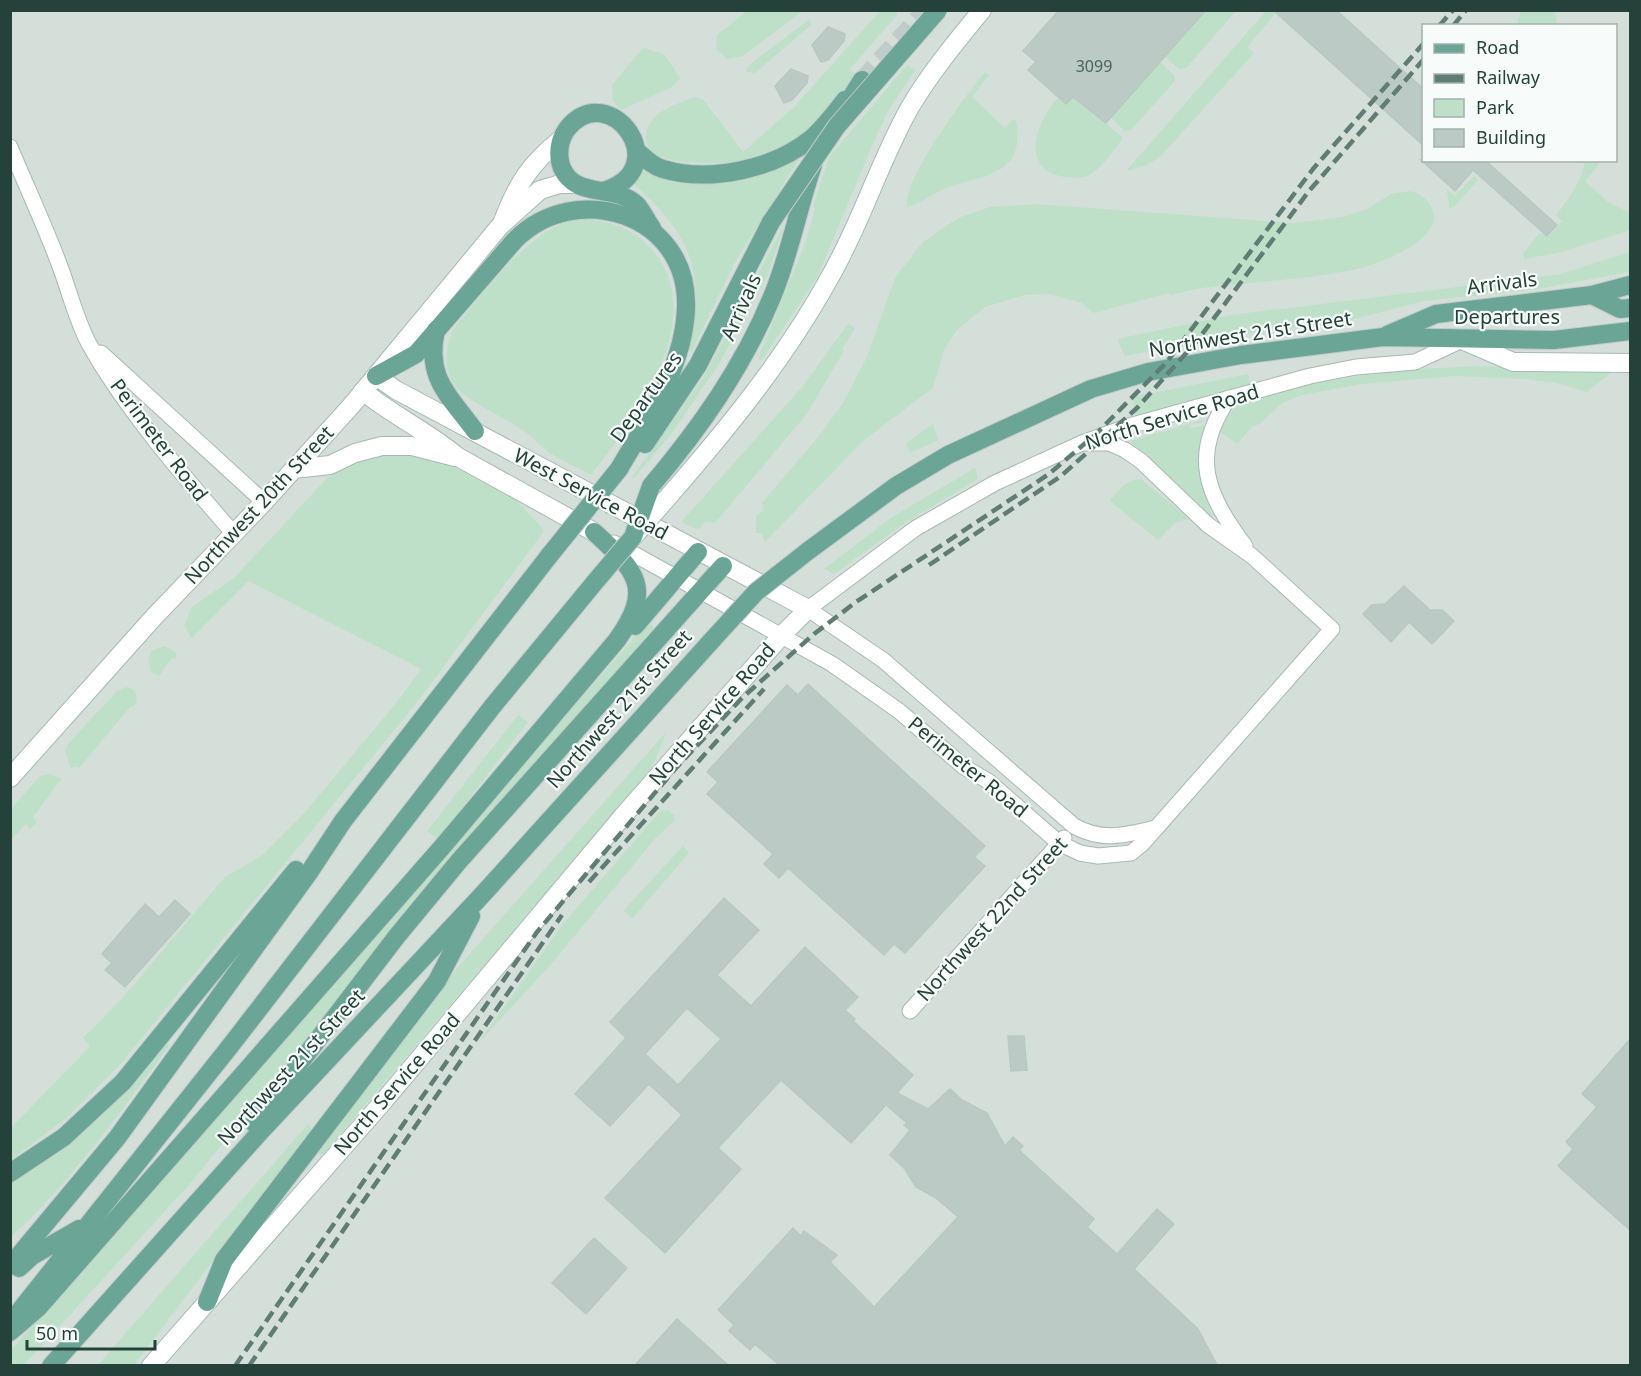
<svg xmlns="http://www.w3.org/2000/svg" width="1641" height="1376" viewBox="0 0 1641 1376" font-family="'Noto Sans',sans-serif">
<style>
.built{fill:#d4dfda;fill-rule:evenodd}
.green{fill:#bfe0c8}
.building{fill:#bbcac4;stroke:#b8c9c2;stroke-width:1.5;fill-rule:evenodd}
.lines{fill:none;stroke-linecap:round;stroke-linejoin:round}
.primary-tunnel{stroke:#bfccc8;stroke-width:18;stroke-dasharray:18 9;stroke-linecap:butt}
.minor-casing{stroke:#a8b8b2;stroke-width:17}
.tertiary-casing{stroke:#a8b8b2;stroke-width:20}
.secondary-casing{stroke:#a4bbb3;stroke-width:20}
.primary-casing{stroke:#c2cac8;stroke-width:20}
.minor{stroke:#fff;stroke-width:15}
.tertiary{stroke:#fff;stroke-width:18}
.secondary{stroke:#fff;stroke-width:18}
.primary{stroke:#6aa596;stroke-width:18}
.rail{stroke:#5f7d75;stroke-width:4.5;stroke-dasharray:12 6;stroke-linecap:butt}
.secondary-bridge-casing{stroke:#a4bbb3;stroke-width:20;stroke-linecap:butt}
.primary-bridge-casing{stroke:#c2cac8;stroke-width:20;stroke-linecap:butt}
.secondary-bridge{stroke:#fff;stroke-width:18}
.primary-bridge{stroke:#6aa596;stroke-width:18}
.labels{text-anchor:middle;stroke-width:4.5;stroke-linejoin:round;paint-order:stroke}
.number-label{font-size:16px;fill:#4a645c}
.street-label{font-size:20px;fill:#24423a;stroke:#f7fbf9}
</style>
<rect width="100%" height="100%" fill="#e6efeb"/>
<path class="built" d="M10 11H1630V1365H11ZM1424 26H1616V160H1424Z"/>
<g class="green">
<path d="M747 11V10L803 11 743 56 727 59 716 49 717 35Z"/>
<path d="M880 11H897V15L850 69 857 76C839 96 812 131 788 143 767 153 741 163 718 163 699 164 647 164 646 139 645 131 650 121 657 115 667 107 682 102 694 97L703 99 743 152 795 106Z"/>
<path d="M1206 11H1236L1186 68 1179 69 1165 57Z"/>
<path d="M1266 11 1276 13 1247 47 1254 53 1161 156 1147 165 1126 171Z"/>
<path d="M1521 11H1555L1557 25H1517Z"/>
<path d="M810 19 811 25 755 73 747 72V68L755 60Z"/>
<path d="M643 48 664 54 680 78 672 87 621 110 613 101 612 85Z"/>
<path d="M1160 62 1175 76V81L1131 130 1125 131 1110 117Z"/>
<path d="M907 65 915 70 888 111 875 139 817 278 762 360 758 358 805 244 815 208 813 206 829 157Z"/>
<path d="M985 72 989 75 972 97 1005 128 1013 119 1016 120C1026 177 984 174 944 189 932 194 918 205 907 207 903 179 966 95 985 72Z"/>
<path d="M1059 97H1072L1079 100 1123 138C1114 150 1104 165 1092 173 1084 179 1074 178 1065 177 1018 171 1036 119 1059 97Z"/>
<path d="M804 151 734 264 692 351 687 350C708 274 691 235 634 184L643 171 679 181Z"/>
<path d="M1585 161H1598V166L1585 181 1608 202 1630 213V230L1562 252 1524 259 1523 253 1540 233 1549 236 1562 221 1556 215C1568 200 1582 181 1585 161Z"/>
<path d="M1474 176 1478 180 1454 207 1449 208 1447 190 1455 196Z"/>
<path d="M1411 191C1421 194 1430 201 1433 212 1442 241 1375 266 1352 270 1306 280 1257 281 1211 287 1197 288 1184 292 1171 295L1170 293 1093 313 1082 303 1049 294 1025 295 985 307 956 331 944 350 933 388 864 440 765 542 761 533H756V516L763 511 762 503 819 436 843 403 867 357 895 278 922 243 958 218 990 207 1036 204 1294 223 1343 217 1367 209 1391 194Z"/>
<path d="M578 219C609 220 635 228 655 253 708 322 634 420 591 475 577 467 562 461 550 453 540 446 532 435 521 429 480 402 428 393 453 330 477 299 524 238 560 225L559 220Z"/>
<path d="M785 223 768 275 719 364 672 433 634 478 632 477 703 378Z"/>
<path d="M1630 252V272L1538 289 1424 301 1347 321 1236 335 1125 356 1117 339 1231 315 1560 274Z"/>
<path d="M848 324 855 328 842 350 844 351 806 415 715 523 706 521 701 526 702 528 696 529 681 522 802 387Z"/>
<path d="M1480 366 1612 372 1587 392 1557 383 1525 379 1456 376 1362 384 1302 395 1282 403 1260 424 1253 426 1237 444 1218 430 1237 404 1309 384 1396 370Z"/>
<path d="M1248 374 1250 384 1136 416 1132 397Z"/>
<path d="M1202 420 1203 423 1191 424 1190 427 1193 428 1206 425 1201 442V477L1213 519 1130 441Z"/>
<path d="M933 424 938 440 910 453 906 443Z"/>
<path d="M411 454C448 463 488 477 518 503 528 511 536 521 544 531L419 700 118 1067 65 1119 11 1160 10 1129 90 1046 83 1038 125 995 225 877 261 856 306 811 400 698 421 669 248 581 192 638 184 626 192 607 234 578 327 478 358 461 377 455Z"/>
<path d="M975 468 978 479 908 521 834 574 824 569 892 517Z"/>
<path d="M1141 479 1190 519 1175 523 1158 540 1110 501C1119 489 1125 480 1141 479Z"/>
<path d="M649 621 655 628 494 811 188 1186 24 1365 11 1366V1350Z"/>
<path d="M164 646 176 652V658L171 659 159 676 151 672 148 659 152 651Z"/>
<path d="M126 687 135 690 137 700 134 706 130 707 79 768 74 766 71 769 65 751 68 744 117 691Z"/>
<path d="M518 715 528 722 438 839 427 831Z"/>
<path d="M667 731 652 768 322 1156 317 1151 458 967Z"/>
<path d="M48 774 62 778 33 817 37 822 30 829 26 824 11 840V809L40 776Z"/>
<path d="M661 810 669 811 674 815V821L655 839 553 962 477 1045 562 925Z"/>
<path d="M683 846 689 853 632 919 623 911Z"/>
<path d="M166 1043 170 1045C120 1112 72 1181 11 1237V1183C71 1144 121 1099 166 1043Z"/>
<path d="M308 1124 312 1130 300 1146 134 1365 97 1366Z"/>
</g>
<g class="building">
<path d="M1059 10H1206L1106 123 1073 97 1066 104 1028 70 1036 62 1023 51Z"/>
<path d="M1273 10H1336L1400 68 1424 89V146Z"/>
<path d="M828 27 845 34 844 41 828 60 821 62 812 45Z"/>
<path d="M791 69 808 76 807 83 792 100 784 103 775 86Z"/>
<path d="M1421 160H1485L1557 225 1547 236 1473 170 1455 191Z"/>
<path d="M1404 586 1430 610H1442L1454 621 1432 644 1409 622 1391 642 1363 614 1372 605 1385 604Z"/>
<path d="M808 684 985 846 974 857 985 866 905 953 894 944 884 955 788 868 779 878 764 864 773 854 707 794 718 782 707 772 787 685 798 695Z"/>
<path d="M724 898 759 930 717 975 751 1006 805 947 858 997 845 1010 855 1019 853 1021 913 1075 897 1093 928 1109 950 1089 962 1100 987 1113 1005 1146 1013 1137 1023 1146 1019 1150 1094 1219 1087 1227 1117 1254 1157 1209 1174 1224 1134 1269 1198 1329 1217 1365H779L755 1344 750 1350 729 1331 734 1325 718 1310 793 1228 801 1236 804 1231 837 1255 830 1262 874 1307 958 1217 936 1198 916 1187 904 1168 890 1155 910 1130 904 1125 907 1123 886 1105 851 1143 781 1080 718 1148 741 1169 665 1253 605 1198 682 1115 649 1084 610 1126 575 1094 626 1038 610 1022ZM687 1008 721 1039 678 1085 645 1054Z"/>
<path d="M175 900 190 914 125 987 105 970 112 963 102 954 145 904 159 917Z"/>
<path d="M1008 1036H1024L1027 1070 1011 1071Z"/>
<path d="M1630 1039V1230L1558 1166 1573 1149 1566 1142 1597 1107 1582 1094Z"/>
<path d="M594 1238 627 1268 586 1314 552 1283Z"/>
<path d="M677 1319 728 1365H635Z"/>
</g>
<g class="lines">
<path class="primary-tunnel" d="M862 80 926 10"/>
<g class="minor-casing">
<g id="minor">
<path d="M10 147C27 188 46 228 61 269 70 294 76 318 88 342 123 406 185 478 234 534"/>
<path d="M101 353 264 502"/>
<path d="M1229 398C1189 456 1207 495 1245 546"/>
<path d="M614 543 832 664 899 711 964 767 988 781 1059 843 1080 853 1098 856 1131 853 1142 844 1332 629 1252 556 1208 525 1141 461 1125 450 1109 443H1082"/>
<path d="M1156 828C1127 835 1102 842 1074 826L883 660 808 609 916 528 995 483 1082 443 1129 426 1310 376 1356 367 1415 362 1462 340"/>
<path d="M910 1011 1064 838"/>
</g>
</g>
<g class="tertiary-casing">
<g id="tertiary">
<path d="M503 221C517 184 530 164 561 139"/>
<path d="M363 391C393 416 429 432 458 457L594 532"/>
<path d="M294 469 330 465 355 453 382 446H412L455 457"/>
<path d="M10 778 154 617 264 502 351 406 500 226 540 190 560 184H575"/>
<path d="M151 1366 382 1103 623 816 782 635 808 609 396 390 376 376"/>
</g>
</g>
<g class="secondary-casing">
<g id="secondary">
<path d="M1462 340 1513 362 1630 363"/>
<path d="M669 496C729 427 786 357 830 277 861 223 879 163 909 109 930 73 956 42 982 10"/>
</g>
</g>
<g class="primary-casing">
<g id="primary">
<path d="M842 112 862 80"/>
<path d="M637 151C645 158 652 166 663 169 710 183 774 169 812 138 824 127 835 113 845 100"/>
<path d="M603 191C678 169 609 76 567 129 559 140 557 155 562 168 576 200 615 183 637 205 643 212 647 221 652 228"/>
<path d="M1592 295 1620 309 1630 308"/>
<path d="M436 330C425 378 449 395 475 431"/>
<path d="M1387 335 1436 314 1592 295 1630 285"/>
<path d="M376 376 416 354 515 240C576 179 688 214 686 306 685 365 648 420 619 469"/>
<path d="M645 444 698 365 771 222"/>
<path d="M651 486C700 428 743 367 772 297 790 254 798 208 813 165"/>
<path d="M808 551 896 486 948 455 1091 389 1148 372 1241 355 1383 337 1554 340 1630 331"/>
<path d="M635 626 698 552"/>
<path d="M254 1123 397 936 459 861 723 566"/>
<path d="M10 1173 64 1137 123 1082 296 870"/>
<path d="M10 1266 117 1138 308 874 343 821 549 556"/>
<path d="M19 1268 32 1256 79 1229"/>
<path d="M207 1302 224 1260 437 981 471 916"/>
<path d="M14 1318 231 1045 492 707 595 582"/>
<path d="M10 1332 38 1308 443 846 617 640C653 589 638 572 594 532"/>
<path d="M51 1366 261 1131 483 894 714 638"/>
</g>
</g>
<use href="#minor" class="minor"/>
<use href="#tertiary" class="tertiary"/>
<use href="#secondary" class="secondary"/>
<use href="#primary" class="primary"/>
<g class="rail">
<path d="M1439 26 1453 10"/>
<path d="M1453 26 1466 10"/>
<path d="M929 565 1061 476 1137 408 1197 341 1309 191 1424 59"/>
<path d="M589 882 764 689"/>
<path d="M235 1366 537 932 676 768 742 698 814 634 856 602 1049 474 1096 434 1166 363 1313 169 1424 43"/>
<path d="M249 1366 562 915"/>
</g>
<g class="secondary-bridge-casing">
<path id="secondary-bridge" d="M633 537 669 496"/>
</g>
<g class="primary-bridge-casing">
<g id="primary-bridge">
<path d="M771 222 837 126 938 10"/>
<path d="M549 556 619 469"/>
<path d="M595 582 633 537 651 486"/>
<path d="M714 638 756 592 808 551"/>
</g>
</g>
<use href="#secondary-bridge" class="secondary-bridge"/>
<use href="#primary-bridge" class="primary-bridge"/>
</g>
<g class="labels">
<g class="number-label">
<text x="1094" y="72">3099</text>
</g>
<g class="street-label">
<text transform="translate(1502 283) rotate(-7)" y="7">Arrivals</text>
<text transform="translate(741 307) rotate(-66)" y="7">Arrivals</text>
<text x="1507" y="324">Departures</text>
<text transform="translate(1250 334) rotate(-9)" y="7">Northwest 21st Street</text>
<text transform="translate(646 397) rotate(-54)" y="7">Departures</text>
<text transform="translate(1172 417) rotate(-17)" y="7">North Service Road</text>
<text transform="translate(159 440) rotate(53)" y="7">Perimeter Road</text>
<text transform="translate(591 494) rotate(28)" y="7">West Service Road</text>
<text transform="translate(259 505) rotate(-47)" y="7">Northwest 20th Street</text>
<text transform="translate(619 709) rotate(-48)" y="7">Northwest 21st Street</text>
<text transform="translate(712 714) rotate(-49)" y="7">North Service Road</text>
<text transform="translate(968 767) rotate(39)" y="7">Perimeter Road</text>
<text transform="translate(992 919) rotate(-48)" y="7">Northwest 22nd Street</text>
<text transform="translate(291 1067) rotate(-47)" y="7">Northwest 21st Street</text>
<text transform="translate(397 1084) rotate(-49)" y="7">North Service Road</text>
</g>
</g>
<rect width="1641" height="1376" fill="none" stroke="#24423a" stroke-width="24"/>
<rect x="1422" y="24" width="195" height="138" fill="#f7fbf9" stroke="#a3b1ad" stroke-width="1.5"/>
<rect x="1434" y="44" width="30" height="9" fill="#6aa596" stroke="#a3b1ad" stroke-width="1.5"/>
<text x="1476" y="54" font-size="18" fill="#24423a">Road</text>
<rect x="1434" y="74" width="30" height="9" fill="#5f7d75" stroke="#a3b1ad" stroke-width="1.5"/>
<text x="1476" y="84" font-size="18" fill="#24423a">Railway</text>
<rect x="1434" y="99" width="30" height="18" fill="#bfe0c8" stroke="#a3b1ad" stroke-width="1.5"/>
<text x="1476" y="114" font-size="18" fill="#24423a">Park</text>
<rect x="1434" y="129" width="30" height="18" fill="#bbcac4" stroke="#a3b1ad" stroke-width="1.5"/>
<text x="1476" y="144" font-size="18" fill="#24423a">Building</text>
<path d="M27 1340v9h128v-9" fill="none" stroke="#24423a" stroke-width="3"/>
<text x="36" y="1340" font-size="18" fill="#24423a" stroke="#f7fbf9" stroke-width="4.5" paint-order="stroke">50 m</text>
</svg>
